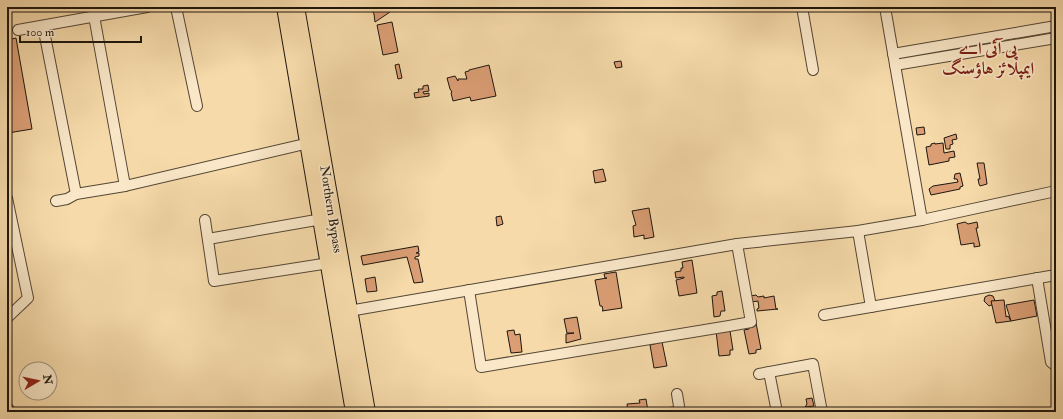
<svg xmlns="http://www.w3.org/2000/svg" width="1063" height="419" viewBox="0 0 1063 419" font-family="'IM FELL Double Pica',Amiri,serif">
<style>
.building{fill:#da9d74;stroke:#1e160e}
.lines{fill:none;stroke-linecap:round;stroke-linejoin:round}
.minor-casing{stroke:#544735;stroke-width:12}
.primary-casing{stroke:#1e160e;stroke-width:18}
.minor{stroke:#f9e7c8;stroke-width:10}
.primary{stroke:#f6daaa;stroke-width:16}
.labels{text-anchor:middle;stroke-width:3.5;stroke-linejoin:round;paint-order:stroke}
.street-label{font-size:13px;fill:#1e160e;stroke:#f9e7c8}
.district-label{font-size:17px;font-weight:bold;fill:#7a1f14;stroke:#f9e7c8}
</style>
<rect width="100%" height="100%" fill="#f6daaa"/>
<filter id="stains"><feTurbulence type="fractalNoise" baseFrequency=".005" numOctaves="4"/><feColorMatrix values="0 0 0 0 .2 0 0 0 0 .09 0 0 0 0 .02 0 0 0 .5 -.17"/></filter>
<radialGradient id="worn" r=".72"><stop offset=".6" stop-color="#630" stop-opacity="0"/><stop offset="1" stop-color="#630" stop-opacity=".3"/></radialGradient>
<g class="building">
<path d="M370 7H389L390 12 375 22 374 14Z"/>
<path d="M392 22 398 52 383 55 377 25Z"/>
<path d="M16 38 32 129 8 133 7 40Z"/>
<path d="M621 61 622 67 616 68 614 62Z"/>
<path d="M399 64 402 78 398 79 395 65Z"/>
<path d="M489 65 496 96 471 101 470 97 453 101 451 93 452 92 450 89 447 78 455 76 458 81V79H467L465 72 469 71V70Z"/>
<path d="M428 85 429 91 423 92 424 94 429 93V96L415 98 414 93 419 92 418 89H423V86Z"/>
<path d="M924 127 925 134 917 135 916 128Z"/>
<path d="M956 134 957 139 952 140 953 144 950 145V149H946L944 138Z"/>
<path d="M935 143V144L943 143 944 153 954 151 955 157 949 158V161L929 165 926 147 931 146V144Z"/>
<path d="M977 163H984L987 184 980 186 979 184 978 179H980Z"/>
<path d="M603 169 606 181 595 183 593 171Z"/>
<path d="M960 173 963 186 960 187V189L931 195 929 189 933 186 958 182 957 179H954L955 174Z"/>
<path d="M649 208 654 237 644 239V235L634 237 633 226 636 225 632 211Z"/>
<path d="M501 216 503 224 497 226 496 217Z"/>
<path d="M965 222 968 224 977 222 978 228H976L980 246 974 247V243L961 245 957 224Z"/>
<path d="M418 246 419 252 416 253H419V256L415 257V259H418L423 282 414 283 407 257 363 265 361 256Z"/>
<path d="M692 260 697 293 679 296 676 280 684 278V277L676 278 675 272 681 271V268H683L682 262Z"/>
<path d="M616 272 622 308 602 311 603 310 602 306H600L595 280 607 278H605L604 274Z"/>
<path d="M375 277 377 291 367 292 365 279Z"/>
<path d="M722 291 725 311H721L720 316 714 317 712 296 717 295V292Z"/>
<path d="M756 295 758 297 764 296V298L774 296 776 309H778L757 311V309L759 308 758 301 751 302 750 296Z"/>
<path d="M989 295 993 296 996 303 989 306 984 301 985 297Z"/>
<path d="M1004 300 1006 317 1008 316 1011 321 996 323 991 301Z"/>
<path d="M1034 300 1037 316 1011 321 1006 305Z"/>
<path d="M577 317 581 339 566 343V334L574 333H567L564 319Z"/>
<path d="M756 323 761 349 756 350V353L749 354 744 330 749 329V325Z"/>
<path d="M514 330 515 335 520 334 522 352 511 353 507 331Z"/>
<path d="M716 331H730L733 350H730V355L719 356Z"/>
<path d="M662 342 667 366 654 368 650 345Z"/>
<path d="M812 398 814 406 805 407 807 404 806 399Z"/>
<path d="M646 399 648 411 628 412 627 404 640 403 639 400Z"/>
<path d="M673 407 674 412H658L657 409Z"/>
</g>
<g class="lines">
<g class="minor-casing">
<g id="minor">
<path d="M176 7 197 106"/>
<path d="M802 7 813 70"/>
<path d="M885 7 922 220"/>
<path d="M94 16 125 186"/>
<path d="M43 26 76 194"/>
<path d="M18 30 147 7"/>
<path d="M893 54 1056 26"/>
<path d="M895 65 1056 38"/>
<path d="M7 198 28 298 7 318"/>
<path d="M56 201 67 199 76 194 125 186 309 143"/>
<path d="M205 220 214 281 329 263"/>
<path d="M858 231 871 307"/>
<path d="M208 239 322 219"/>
<path d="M1037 278 1051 362 1056 366"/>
<path d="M469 290 481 367 729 326 751 322 737 244"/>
<path d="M349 311 737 244 858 231 922 220 1056 191"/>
<path d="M824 315 1056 275"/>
<path d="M769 372 777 412"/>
<path d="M759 374 813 364 822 412"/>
<path d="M677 394 680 412"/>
<path d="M7 407 11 412"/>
</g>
</g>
<g class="primary-casing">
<g id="primary">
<path d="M285 7 354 412"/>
<path d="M296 7 367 412"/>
</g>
</g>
<use href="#minor" class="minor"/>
<use href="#primary" class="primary"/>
</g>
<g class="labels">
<g class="street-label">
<text transform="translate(332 209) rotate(81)" y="5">Northern Bypass</text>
</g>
<g class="district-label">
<text x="988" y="54">پی آئی اے<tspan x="988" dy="20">ایمپلائز ہاؤسنگ</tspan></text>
</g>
</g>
<rect width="1063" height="419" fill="none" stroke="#f6daaa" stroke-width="24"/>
<rect x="8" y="8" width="1047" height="403" fill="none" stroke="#1e160e" stroke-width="2"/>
<rect x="12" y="12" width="1039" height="395" fill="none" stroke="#1e160e"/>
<g transform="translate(38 381) rotate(81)"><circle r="19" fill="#f9e7c8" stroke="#a1937e"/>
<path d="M0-3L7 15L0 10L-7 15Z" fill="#8f2418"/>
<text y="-6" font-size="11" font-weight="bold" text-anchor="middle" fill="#1e160e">N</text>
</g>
<path d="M20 36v6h121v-6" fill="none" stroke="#1e160e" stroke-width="2"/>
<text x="26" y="36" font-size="12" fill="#1e160e" stroke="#f9e7c8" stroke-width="3" paint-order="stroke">100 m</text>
<rect width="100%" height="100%" filter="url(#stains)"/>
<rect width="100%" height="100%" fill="url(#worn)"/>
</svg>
